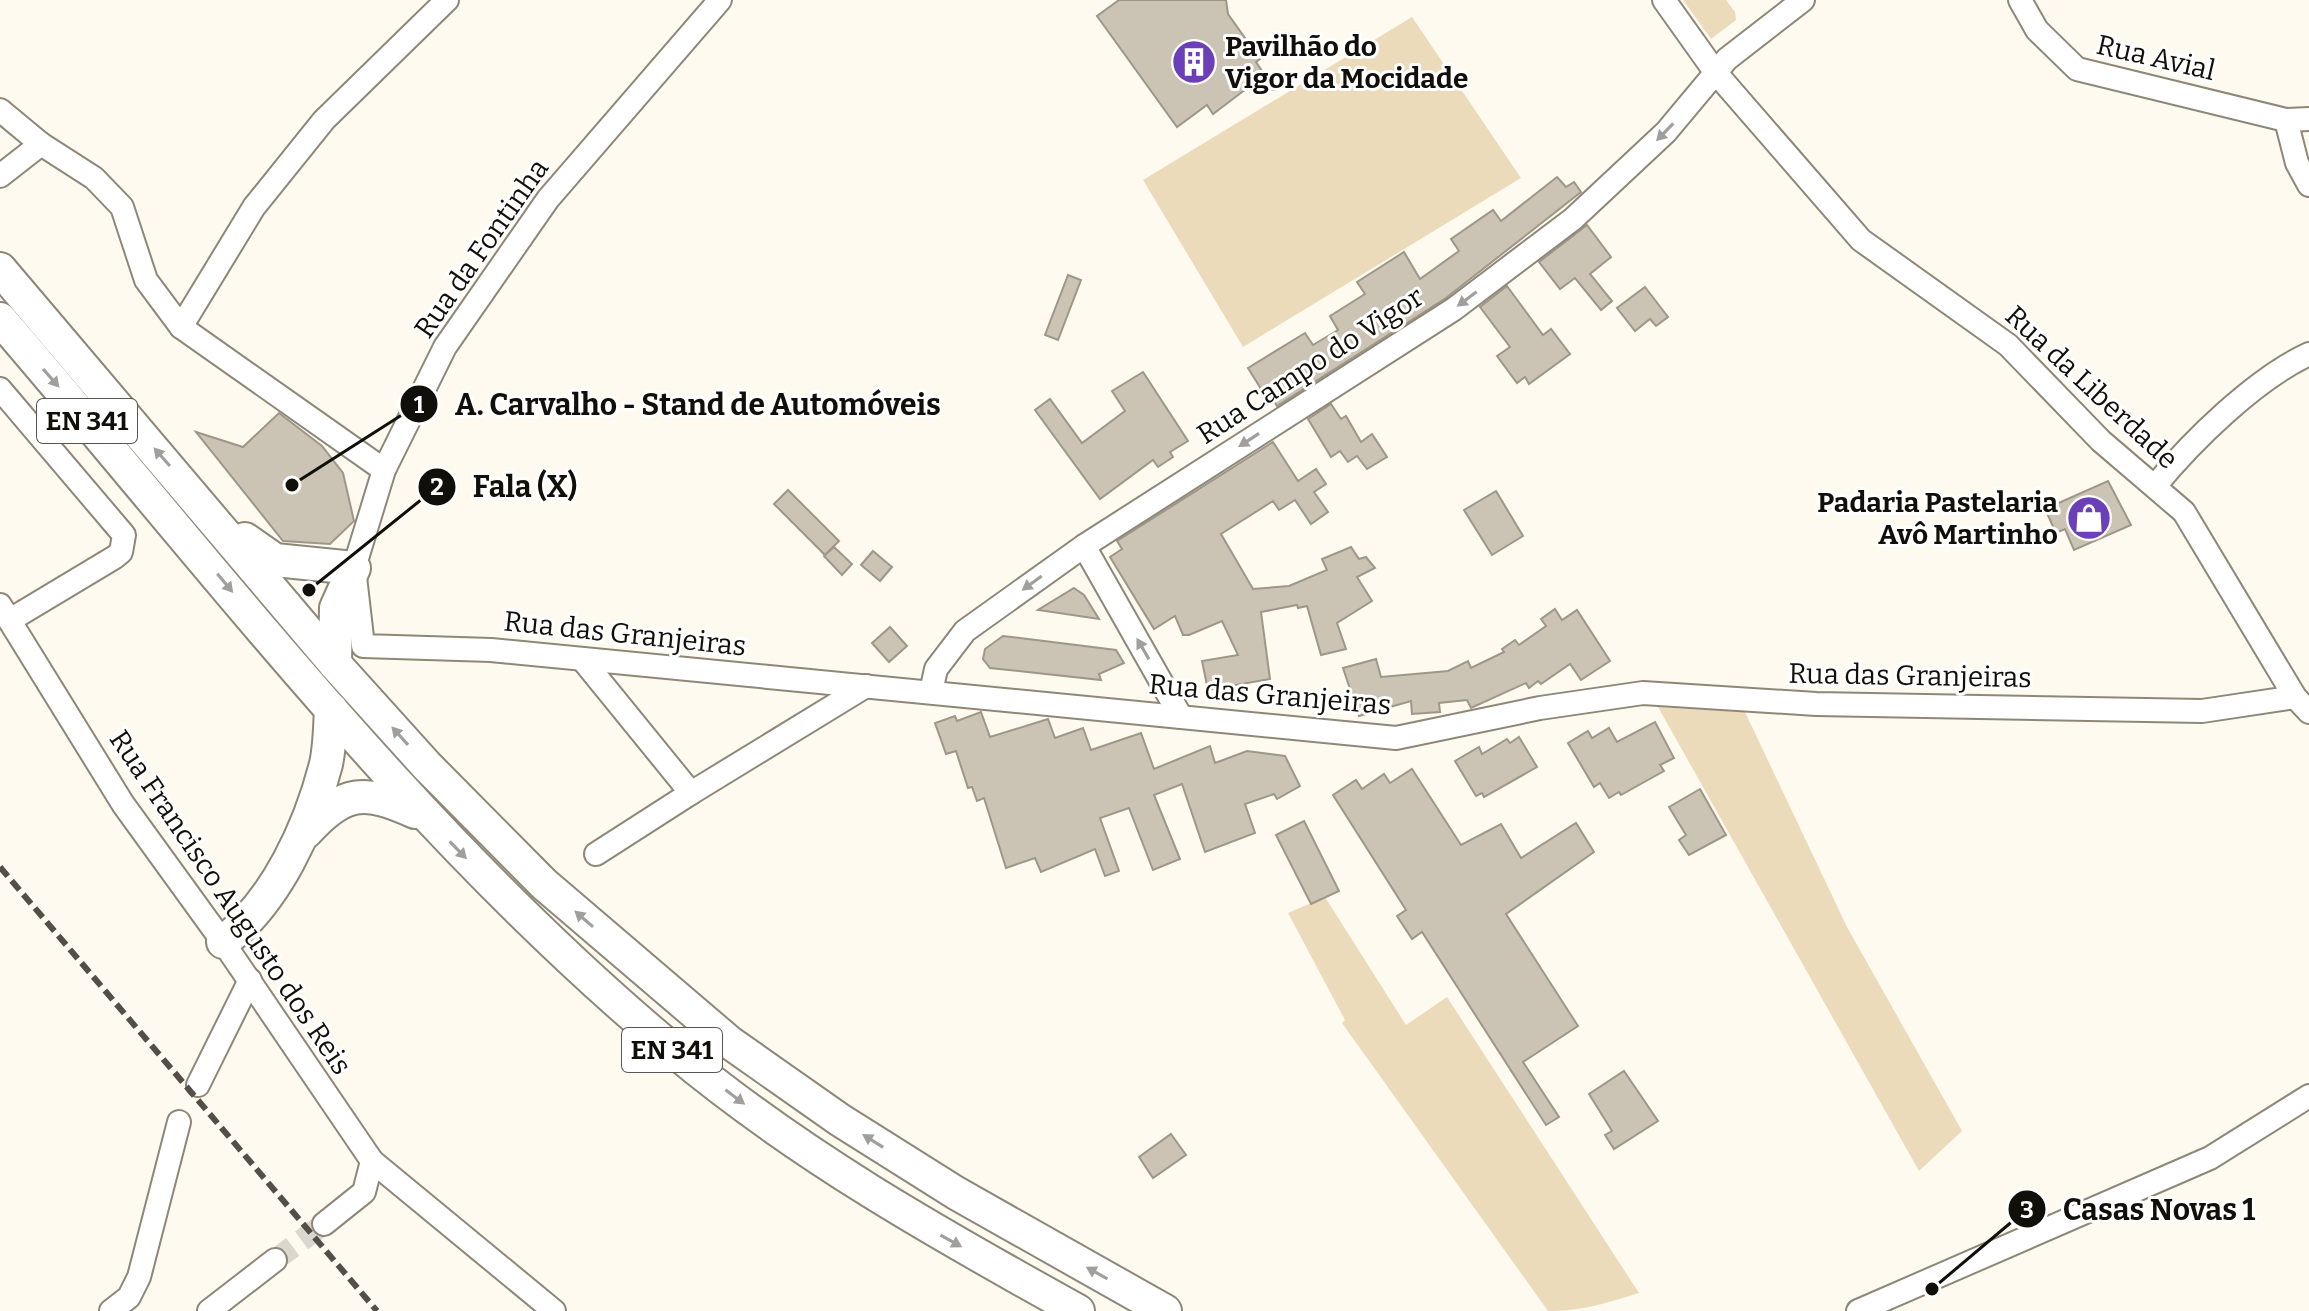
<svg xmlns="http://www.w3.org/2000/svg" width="2309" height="1311" viewBox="0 0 2309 1311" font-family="Bitter,serif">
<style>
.green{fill:#ebdbba}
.building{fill:#cbc3b3;stroke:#9e9788;stroke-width:2}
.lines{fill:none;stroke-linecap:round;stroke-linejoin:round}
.minor-tunnel{stroke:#dad7cd;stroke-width:22;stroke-dasharray:22 11;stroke-linecap:butt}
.minor-casing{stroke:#8e8778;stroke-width:26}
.highway-casing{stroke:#8e8778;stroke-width:36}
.minor{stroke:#fff;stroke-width:22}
.highway{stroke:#fff;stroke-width:32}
.rail{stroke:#514f48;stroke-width:6;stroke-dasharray:12 6;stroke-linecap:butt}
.oneway{fill:#a09f9d}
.labels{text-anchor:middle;stroke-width:6;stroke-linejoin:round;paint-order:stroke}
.shield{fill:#fff;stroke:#585753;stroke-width:2}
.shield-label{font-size:26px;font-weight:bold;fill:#110f09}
.poi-label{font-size:28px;font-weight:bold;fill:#110f09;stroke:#fff;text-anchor:start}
.street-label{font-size:28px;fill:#110f09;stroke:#fff}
.leader{fill:none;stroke:#110f09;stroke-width:3}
.callout-dot{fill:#110f09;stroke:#fff;stroke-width:3}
.mark-label{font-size:24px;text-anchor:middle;font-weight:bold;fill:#fff}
.callout-label{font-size:30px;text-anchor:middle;font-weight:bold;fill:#110f09;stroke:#fff;stroke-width:6;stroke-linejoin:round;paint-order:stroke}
</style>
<rect width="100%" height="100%" fill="#fefaf0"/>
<g class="green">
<path d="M1683 0H1726L1735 12 1736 20 1711 39Z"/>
<path d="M1412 17 1521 178 1243 347 1143 180Z"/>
<path d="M1658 707 1745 712 1847 927 1962 1131 1919 1171Z"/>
<path d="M1325 897 1406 1025 1447 997 1639 1293C1607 1303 1583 1311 1548 1311L1342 1023 1345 1020 1288 913Z"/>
</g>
<g class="building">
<path d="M1119 0H1226L1228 14 1260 59 1256 62 1275 90 1250 86 1213 114 1207 105 1177 127 1097 16Z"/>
<path d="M1557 177 1566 187 1574 182 1581 192 1446 298 1277 406 1270 395 1266 397 1248 368 1305 333 1313 345 1338 330 1330 316 1365 294 1357 282 1404 252 1420 279 1459 251 1451 239 1493 210 1501 221Z"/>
<path d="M1587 225 1611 257 1590 274 1612 301 1601 310 1575 278 1560 289 1539 262Z"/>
<path d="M1068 275 1081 280 1058 340 1045 335Z"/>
<path d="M1507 286 1543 335 1551 329 1570 354 1529 384 1525 377 1517 383 1497 356 1510 347 1480 307Z"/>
<path d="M1645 287 1668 317 1656 326 1650 319 1635 331 1617 308Z"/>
<path d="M1143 372 1188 441 1170 452 1173 457 1158 467 1153 460 1100 499 1035 410 1050 399 1082 443 1125 411 1112 391Z"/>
<path d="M1331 404 1341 419 1346 416 1361 442 1372 434 1387 457 1367 469 1357 456 1348 462 1340 451 1331 457 1308 419Z"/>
<path d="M279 413 322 446 343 473 354 521 330 544 283 541 196 432 243 447Z"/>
<path d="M1273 442 1298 481 1316 469 1326 484 1314 492 1328 512 1311 524 1295 500 1279 510 1273 501 1221 534 1253 589 1289 586 1327 570 1322 559 1351 547 1359 559 1366 557 1375 568 1357 577 1372 601 1337 623 1346 649 1321 655 1307 606 1298 608 1297 605 1261 612 1270 679 1208 690 1202 661 1238 655 1222 621 1189 635H1183L1175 616 1154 629 1110 557 1122 549 1117 541Z"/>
<path d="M2108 481 2131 525 2074 550 2065 529 2056 533 2045 509Z"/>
<path d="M788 490 839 541 825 555 774 504Z"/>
<path d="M1496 491 1523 536 1492 555 1464 510Z"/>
<path d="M834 547 852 564 842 575 824 556Z"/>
<path d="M873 551 892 567 880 581 861 565Z"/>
<path d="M1074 588 1084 595 1099 619 1038 610Z"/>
<path d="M1555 609 1562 620 1577 610 1610 661 1581 680 1570 664 1541 684 1538 681 1529 688 1526 683 1471 708 1467 700 1439 703 1440 712 1412 714 1411 701 1359 716 1343 668 1376 659 1381 677 1448 671 1468 661 1471 668 1504 652 1502 649 1515 640 1519 645 1546 626 1541 619Z"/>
<path d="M890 627 907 646 889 662 872 643Z"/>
<path d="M1003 636 1116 650 1124 663 1099 674 1101 680 990 668 983 659 985 649Z"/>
<path d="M981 712 990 737 1048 719 1055 738 1083 728 1091 750 1141 733 1154 769 1210 746 1215 763 1247 751 1285 756 1300 786 1277 799 1274 794 1245 804 1255 833 1205 852 1182 784 1154 795 1180 859 1153 870 1129 808 1100 818 1119 871 1105 876 1095 849 1041 872 1035 858 1006 868 984 798 977 801 972 787 968 788 956 751 946 754 935 723 955 716 957 721Z"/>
<path d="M1655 722 1674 758 1660 765 1664 771 1621 795 1619 792 1609 798 1600 783 1594 787 1568 743 1588 731 1592 738 1609 728 1617 742Z"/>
<path d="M1519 737 1537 767 1484 797 1482 793 1476 796 1455 761 1479 747 1482 754 1507 739 1510 743Z"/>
<path d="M1412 769 1461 845 1501 824 1521 858 1576 823 1594 852 1506 914 1578 1026 1523 1062 1559 1117 1546 1125 1422 932 1412 939 1397 916 1406 910 1333 795 1356 780 1362 789 1384 774 1390 783Z"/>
<path d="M1700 789 1726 835 1689 855 1679 840 1686 835 1669 807Z"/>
<path d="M1304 821 1339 891 1311 904 1276 835Z"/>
<path d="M1624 1071 1658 1121 1614 1149 1605 1135 1612 1131 1589 1094Z"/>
<path d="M1171 1134 1186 1155 1153 1178 1139 1157Z"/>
</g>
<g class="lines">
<path class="minor-tunnel" d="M275 1260 324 1224"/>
<g class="minor-casing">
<g id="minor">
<path d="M720 0 548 199 445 347 384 470 354 568 363 646 491 650 1396 738 1540 708 1643 693 1816 704 2202 711 2295 697"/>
<path d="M1664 0 1716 73 1861 240 2008 345 2101 441 2184 512 2295 697 2309 712"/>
<path d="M2020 0 2037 30 2077 69 2286 120 2309 119"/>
<path d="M0 110 41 144 94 178 122 207 146 280 181 327 384 470"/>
<path d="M2286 120 2297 163 2309 185"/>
<path d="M0 176 41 144"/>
<path d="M181 327 254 207 324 120 447 0"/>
<path d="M0 389 124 535 121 552 115 557 10 620"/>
<path d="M2155 486C2192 441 2255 379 2309 354"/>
<path d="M1084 546 1181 717"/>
<path d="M0 605 123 804 223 942 372 1161 364 1192 324 1224"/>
<path d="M582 659 691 793 866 686"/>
<path d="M931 692 936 669 965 631 1084 546 1454 309 1573 219 1666 132 1727 59 1803 0"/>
<path d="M596 854 691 793"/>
<path d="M198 1085 250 980"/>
<path d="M372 1161 554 1311"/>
<path d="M111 1311 129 1297 139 1277 179 1122"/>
<path d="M209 1311 275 1260"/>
<path d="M1858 1311 2210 1158 2309 1096"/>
</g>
</g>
<g class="highway-casing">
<g id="highway">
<path d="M0 269 335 664 427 766 544 884 729 1042 840 1120 956 1193 1165 1311"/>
<path d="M0 319C216 570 417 837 673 1050 797 1154 937 1233 1078 1311"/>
<path d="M245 539 275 560 354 568 336 608 335 664"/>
<path d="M306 832C344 790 364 789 415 812"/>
<path d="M223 942C276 902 310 827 326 764 330 746 330 726 331 709"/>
</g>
</g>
<use href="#minor" class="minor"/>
<use href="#highway" class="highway"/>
<path class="rail" d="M0 867 377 1311"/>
</g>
<defs><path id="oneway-solid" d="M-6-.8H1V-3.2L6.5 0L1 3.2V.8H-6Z" transform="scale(2)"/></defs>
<g class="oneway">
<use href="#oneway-solid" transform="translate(1665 132) rotate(134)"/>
<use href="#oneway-solid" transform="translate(1467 299) rotate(143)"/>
<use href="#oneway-solid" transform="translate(51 378) rotate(49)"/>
<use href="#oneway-solid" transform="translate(1249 440) rotate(147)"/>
<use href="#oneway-solid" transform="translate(162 457) rotate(-131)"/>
<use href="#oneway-solid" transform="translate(225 583) rotate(50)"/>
<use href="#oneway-solid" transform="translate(1032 583) rotate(144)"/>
<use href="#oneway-solid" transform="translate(1143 649) rotate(-120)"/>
<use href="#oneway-solid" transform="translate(400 736) rotate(-132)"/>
<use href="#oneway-solid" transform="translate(458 850) rotate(46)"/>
<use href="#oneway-solid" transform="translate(584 919) rotate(-139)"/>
<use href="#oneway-solid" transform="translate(735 1097) rotate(37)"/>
<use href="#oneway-solid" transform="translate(873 1141) rotate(-148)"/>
<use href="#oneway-solid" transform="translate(951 1241) rotate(29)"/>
<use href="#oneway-solid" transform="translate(1097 1273) rotate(-151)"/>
</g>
<defs>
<g id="building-disc" transform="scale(2.3)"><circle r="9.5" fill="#6a3fb7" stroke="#fff"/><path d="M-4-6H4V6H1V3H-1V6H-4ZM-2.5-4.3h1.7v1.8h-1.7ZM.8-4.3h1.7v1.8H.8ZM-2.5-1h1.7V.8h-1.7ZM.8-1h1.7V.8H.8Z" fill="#fff"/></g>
<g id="shop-disc" transform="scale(2.3)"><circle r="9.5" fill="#6a3fb7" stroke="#fff"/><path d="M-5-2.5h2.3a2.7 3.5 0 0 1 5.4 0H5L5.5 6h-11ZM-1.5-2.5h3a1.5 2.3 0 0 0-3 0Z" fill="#fff"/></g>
</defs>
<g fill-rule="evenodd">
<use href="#building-disc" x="1194" y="62"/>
<use href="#shop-disc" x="2089" y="518"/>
</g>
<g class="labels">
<g class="shield">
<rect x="37" y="399" width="100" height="44" rx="6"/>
<rect x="622" y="1028" width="100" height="44" rx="6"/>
</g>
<g class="shield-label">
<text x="87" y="430">EN 341</text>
<text x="672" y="1059">EN 341</text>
</g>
<g class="poi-label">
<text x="1225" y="56">Pavilhão do<tspan x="1225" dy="32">Vigor da Mocidade</tspan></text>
<text x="2058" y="512" text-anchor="end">Padaria Pastelaria<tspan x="2058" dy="32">Avô Martinho</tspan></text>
</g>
<g class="street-label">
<text transform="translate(2156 57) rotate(13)" y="10">Rua Avial</text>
<text transform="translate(481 248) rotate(-55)" y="10">Rua da Fontinha</text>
<text transform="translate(1310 365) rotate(-33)" y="10">Rua Campo do Vigor</text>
<text transform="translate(2092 387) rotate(43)" y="10">Rua da Liberdade</text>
<text transform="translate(625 633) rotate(6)" y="10">Rua das Granjeiras</text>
<text transform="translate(1910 675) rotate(1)" y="10">Rua das Granjeiras</text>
<text transform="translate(1270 694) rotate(5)" y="10">Rua das Granjeiras</text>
<text transform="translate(231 902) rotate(56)" y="10">Rua Francisco Augusto dos Reis</text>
</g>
</g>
<path class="leader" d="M292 485L419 404M309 590L437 487M1932 1289L2027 1209"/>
<g class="callout-dot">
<circle cx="292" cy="485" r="8"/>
<circle cx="309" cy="590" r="8"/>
<circle cx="1932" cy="1289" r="8"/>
<circle cx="419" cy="404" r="20"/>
<circle cx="437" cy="487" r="20"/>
<circle cx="2027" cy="1209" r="20"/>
</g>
<g class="mark-label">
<text x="419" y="413">1</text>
<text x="437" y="495">2</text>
<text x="2027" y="1218">3</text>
</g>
<g class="callout-label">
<text x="698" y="415">A. Carvalho - Stand de Automóveis</text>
<text x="525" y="497">Fala (X)</text>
<text x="2159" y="1220">Casas Novas 1</text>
</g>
</svg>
